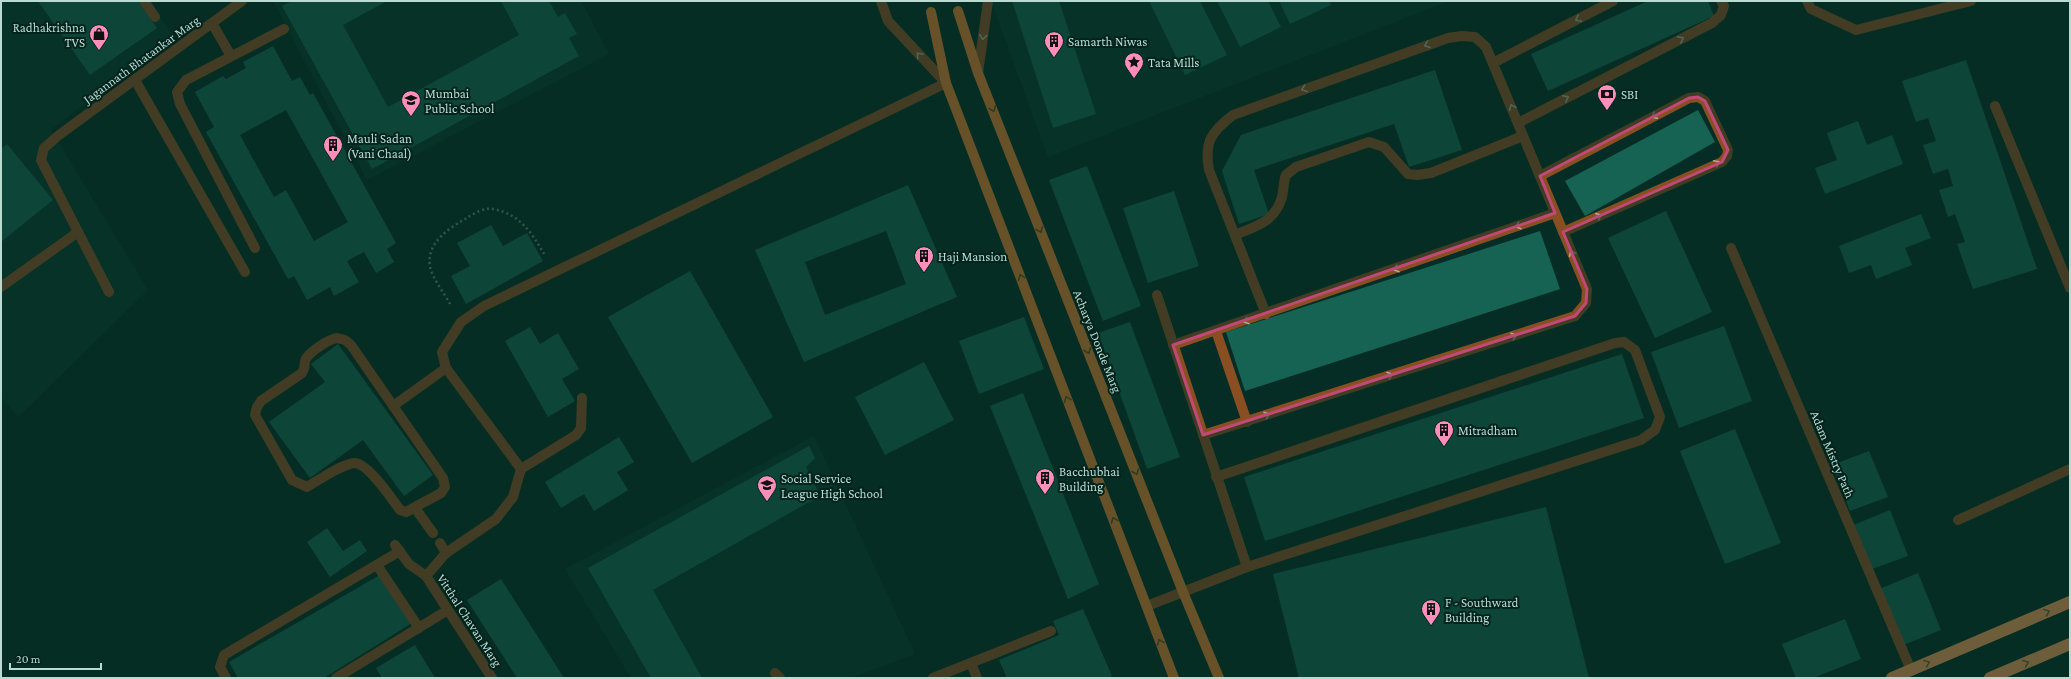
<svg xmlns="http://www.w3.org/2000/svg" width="2071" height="679" viewBox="0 0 2071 679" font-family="'Crimson Pro',serif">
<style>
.built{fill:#09382e}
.building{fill:#176353;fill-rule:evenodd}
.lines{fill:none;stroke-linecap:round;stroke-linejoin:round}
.path{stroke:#63887f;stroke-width:2.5;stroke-dasharray:2 3;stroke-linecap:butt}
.minor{stroke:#894f22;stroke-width:10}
.major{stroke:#dc7d2d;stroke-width:10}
.highway{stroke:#ee9858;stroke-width:12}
.oneway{stroke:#a8aa94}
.oneway2{stroke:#634c24}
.oneway3{stroke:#775e3a}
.marked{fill:none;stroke:#c04978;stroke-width:3;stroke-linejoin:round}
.labels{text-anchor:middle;stroke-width:4;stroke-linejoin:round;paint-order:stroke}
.poi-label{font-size:13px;fill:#b9dbd1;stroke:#00231c;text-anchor:start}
.street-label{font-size:13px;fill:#b9dbd1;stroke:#00231c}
</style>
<rect width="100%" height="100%" fill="#062d25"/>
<g class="built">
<path d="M1 1H151L172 36 51 130 148 290 18 417 1 397Z"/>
<path d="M273 1H581L609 54 367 180Z"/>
<path d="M991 1H1449L1048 157Z"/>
<path d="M814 436 915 654 851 678H631L565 569Z"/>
</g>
<g class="building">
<path d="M38 1H138L157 28 90 75Z"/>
<path d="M292 1H387L343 25 388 107 519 35 501 1H549L558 17 565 13 577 34 569 38 579 56 372 169 282 6Z"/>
<path d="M1012 1H1059L1096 114 1053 128Z"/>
<path d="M1149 1H1200L1227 55 1185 75Z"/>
<path d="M1217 1H1268L1281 27 1240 47Z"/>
<path d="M1279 1H1330L1331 5 1290 24Z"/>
<path d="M1648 1H1708L1714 16 1548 91 1531 54Z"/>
<path d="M273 46 292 81 300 77 310 95 313 93 396 243 387 249 394 262 376 273 364 252 347 261 359 282 334 296 330 287 307 300 294 276 288 279 206 132 214 127 195 92 223 76 226 79 246 68 243 62ZM286 110 348 222 314 241 286 190 274 197 240 135Z"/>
<path d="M1966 60 2037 269 1973 289 1957 244 1965 242 1955 214 1948 217 1939 190 1953 186 1948 169 1933 174 1923 145 1936 141 1928 118 1916 122 1902 81Z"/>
<path d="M1435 70 1462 150 1409 167 1394 124 1254 170 1269 214 1239 224 1222 171 1241 135Z"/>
<path d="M1698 110 1715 142 1585 216 1565 181Z"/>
<path d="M1858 121 1867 145 1892 135 1903 164 1825 194 1815 168 1837 160 1827 133Z"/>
<path d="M7 144 53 200 1 242V149Z"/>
<path d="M1087 166 1141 306 1103 321 1049 180Z"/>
<path d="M908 185 957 297 804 362 755 250ZM886 231 906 284 825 315 805 262Z"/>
<path d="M1174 191 1199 266 1148 283 1123 208Z"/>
<path d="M1666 211 1712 312 1655 338 1608 238Z"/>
<path d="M1921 214 1931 238 1905 248 1912 265 1876 279 1871 265 1849 273 1839 246Z"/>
<path d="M491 225 503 246 527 233 543 261 466 304 451 276 470 266 457 243Z"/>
<path d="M1540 231 1560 289 1245 391 1226 332Z"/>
<path d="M690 271 773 417 692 463 608 317Z"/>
<path d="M1024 317 1044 369 979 394 959 341Z"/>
<path d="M1130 322 1180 457 1147 469 1098 333Z"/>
<path d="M1724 326 1752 401 1679 428 1651 352Z"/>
<path d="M530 327 540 344 558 333 579 369 562 379 575 401 548 417 505 341Z"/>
<path d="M338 344 433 475 404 496 363 440 310 478 269 422 325 382 311 364Z"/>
<path d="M1622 354 1644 418 1265 541 1244 477Z"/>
<path d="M924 362 954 420 885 455 855 397Z"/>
<path d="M1023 393 1099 584 1068 599 990 406Z"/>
<path d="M1735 429 1781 543 1725 564 1680 451Z"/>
<path d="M619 437 634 462 617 472 628 490 594 511 584 494 561 508 545 482Z"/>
<path d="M809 446 815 458 806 467 820 496 653 590 702 678H651L588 568Z"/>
<path d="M1869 451 1888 497 1850 511 1832 465Z"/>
<path d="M1546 507 1589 678H1299L1273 574Z"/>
<path d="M1890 510 1908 556 1869 570 1851 526Z"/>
<path d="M327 528 343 551 360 540 367 551 330 577 307 542Z"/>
<path d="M1918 573 1941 630 1901 646 1879 589Z"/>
<path d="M380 575 412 623 324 678H238L229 662Z"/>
<path d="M501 579 564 678H517L467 600Z"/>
<path d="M1083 609 1112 676 1107 678H1007L999 660 1059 635 1053 621Z"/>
<path d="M1845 619 1861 659 1813 678H1796L1782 644Z"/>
<path d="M415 645 435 678H382L376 668Z"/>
</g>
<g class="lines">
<path class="path" d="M450 304C444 293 433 279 430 267 426 243 448 229 465 219 473 214 484 207 493 209 520 214 532 233 544 254"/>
<g class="minor">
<path d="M144 1 155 17"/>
<path d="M1807 1 1811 9 1856 30 1971 1"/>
<path d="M212 23 231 56"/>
<path d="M1493 63 1613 1"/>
<path d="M978 73 988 1"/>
<path d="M135 80 245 272"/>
<path d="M1995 106 2070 288"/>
<path d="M1518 123 1712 23 1721 15 1724 6 1721 1"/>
<path d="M1540 176 1689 98 1698 97 1705 101 1728 150 1727 156 1722 162 1563 232"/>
<path d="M1235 235C1256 226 1275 222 1282 197 1284 190 1283 182 1286 175L1296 167 1369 142 1384 147 1408 174 1417 175 1431 173 1523 136"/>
<path d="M255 248 180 104 177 92 186 80 284 29"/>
<path d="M1731 248 1911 670"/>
<path d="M1 287 78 232"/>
<path d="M109 292 41 160 44 148 59 135 242 1"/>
<path d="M1157 295 1247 567"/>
<path d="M1216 331 1247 422"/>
<path d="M337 338 345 340 351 345 443 478 445 487 441 493 406 512 400 510C392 499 367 462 354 463 340 465 319 480 307 487L292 480 255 415 257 407 261 401 302 373C306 367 304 366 305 361 307 353 329 339 337 338Z"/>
<path d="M1173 345 1555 213"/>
<path d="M393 406 446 368"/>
<path d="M1203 435 1575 316 1586 303 1587 289 1486 47 1475 37 1462 36 1448 38 1233 115C1211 132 1204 142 1209 170L1266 314"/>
<path d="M521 469 576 435 581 428 582 398"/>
<path d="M415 508 433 533"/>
<path d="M1958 520 2070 469"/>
<path d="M440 543 446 553"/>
<path d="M395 545 409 564 426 576 492 678"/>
<path d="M377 565 419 628"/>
<path d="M426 576 446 553 496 519 513 497 521 469 446 368 442 352 461 322 484 306 946 83 888 21 881 1"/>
<path d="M1147 606 1247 567 1641 440 1655 430 1660 417 1635 350 1624 342 1615 343 1216 477"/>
<path d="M971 663 977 678"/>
<path d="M775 673 780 678"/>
<path d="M226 678 220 667 224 655 400 551"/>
<path d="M336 678 448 610"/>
<path d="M933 678 1051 631"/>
</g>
<g class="major">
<path d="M958 11 978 73 1183 592 1219 678"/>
<path d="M931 12 946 83 1174 678"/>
</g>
<g class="highway">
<path d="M1892 678 2070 602"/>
<path d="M1990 678 2070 644"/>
</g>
</g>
<defs><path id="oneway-chevron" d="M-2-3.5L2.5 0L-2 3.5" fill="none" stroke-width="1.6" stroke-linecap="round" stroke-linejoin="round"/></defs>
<g class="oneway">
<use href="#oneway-chevron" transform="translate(1578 19) rotate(153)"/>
<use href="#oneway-chevron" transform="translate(983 37) rotate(97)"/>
<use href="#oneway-chevron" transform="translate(1681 39) rotate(-27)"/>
<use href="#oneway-chevron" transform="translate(1427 45) rotate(160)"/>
<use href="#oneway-chevron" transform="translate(919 55) rotate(-133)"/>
<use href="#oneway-chevron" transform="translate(1304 89) rotate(160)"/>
<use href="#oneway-chevron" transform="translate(1566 98) rotate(-27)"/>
<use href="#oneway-chevron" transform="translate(1512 107) rotate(-113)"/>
<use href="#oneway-chevron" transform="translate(1654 116) rotate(153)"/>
<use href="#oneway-chevron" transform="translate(1717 163) rotate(-27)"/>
<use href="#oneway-chevron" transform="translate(1599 216) rotate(-24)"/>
<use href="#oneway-chevron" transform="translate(1518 226) rotate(161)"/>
<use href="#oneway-chevron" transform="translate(1572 253) rotate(-113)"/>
<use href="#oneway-chevron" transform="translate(1396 269) rotate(161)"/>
<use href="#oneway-chevron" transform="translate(1246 321) rotate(161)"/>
<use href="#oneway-chevron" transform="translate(1514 336) rotate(-18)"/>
<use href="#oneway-chevron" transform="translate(1390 375) rotate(-18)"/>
<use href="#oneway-chevron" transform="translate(1267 415) rotate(-18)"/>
</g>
<g class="oneway2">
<use href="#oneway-chevron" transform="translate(993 109) rotate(68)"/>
<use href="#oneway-chevron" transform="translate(1040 230) rotate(68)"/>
<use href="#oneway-chevron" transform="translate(1021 277) rotate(-111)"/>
<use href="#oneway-chevron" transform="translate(1088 351) rotate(68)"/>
<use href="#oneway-chevron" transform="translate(1067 399) rotate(-111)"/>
<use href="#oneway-chevron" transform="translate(1136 472) rotate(68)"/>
<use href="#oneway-chevron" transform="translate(1114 520) rotate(-111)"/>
<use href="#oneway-chevron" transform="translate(1160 642) rotate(-111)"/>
</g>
<g class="oneway3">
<use href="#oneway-chevron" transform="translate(2047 612) rotate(-22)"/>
<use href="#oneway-chevron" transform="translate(1927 663) rotate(-23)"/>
<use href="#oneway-chevron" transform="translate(2026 663) rotate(-23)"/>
</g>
<path d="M0 0H2071V679H0ZM1698 97 1705 101 1728 150 1722 162 1563 232 1587 289 1586 303 1575 316 1203 435 1173 345 1555 213 1540 176 1689 98Z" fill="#062d25" fill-opacity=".55" fill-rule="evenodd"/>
<path class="marked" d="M1698 97 1705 101 1728 150 1722 162 1563 232 1587 289 1586 303 1575 316 1203 435 1173 345 1555 213 1540 176 1689 98Z"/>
<defs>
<g id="shop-pin" transform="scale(1)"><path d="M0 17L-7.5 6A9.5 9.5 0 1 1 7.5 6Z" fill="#ff8ebb" stroke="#00231c"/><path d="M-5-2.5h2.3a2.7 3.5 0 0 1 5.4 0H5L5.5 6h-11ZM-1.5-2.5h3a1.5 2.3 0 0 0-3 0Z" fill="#111"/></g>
<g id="building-pin" transform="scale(1)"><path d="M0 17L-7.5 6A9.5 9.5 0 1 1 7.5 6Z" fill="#ff8ebb" stroke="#00231c"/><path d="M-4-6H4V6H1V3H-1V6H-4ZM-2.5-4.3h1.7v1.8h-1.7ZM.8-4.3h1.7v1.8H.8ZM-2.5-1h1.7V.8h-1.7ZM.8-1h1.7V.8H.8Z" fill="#111"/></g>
<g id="sight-pin" transform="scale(1)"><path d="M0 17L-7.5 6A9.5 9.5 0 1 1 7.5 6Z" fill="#ff8ebb" stroke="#00231c"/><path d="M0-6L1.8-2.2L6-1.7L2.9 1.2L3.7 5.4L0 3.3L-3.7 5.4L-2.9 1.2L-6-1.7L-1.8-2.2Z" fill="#111"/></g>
<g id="bank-pin" transform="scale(1)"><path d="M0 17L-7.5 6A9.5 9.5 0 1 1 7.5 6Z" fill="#ff8ebb" stroke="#00231c"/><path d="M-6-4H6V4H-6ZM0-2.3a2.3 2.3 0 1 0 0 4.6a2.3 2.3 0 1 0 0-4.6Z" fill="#111"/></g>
<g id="school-pin" transform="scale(1)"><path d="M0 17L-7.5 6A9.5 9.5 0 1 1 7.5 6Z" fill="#ff8ebb" stroke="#00231c"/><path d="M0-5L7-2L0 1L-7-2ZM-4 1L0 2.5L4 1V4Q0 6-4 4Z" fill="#111"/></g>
</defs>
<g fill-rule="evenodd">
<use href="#shop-pin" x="99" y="34"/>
<use href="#building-pin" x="1054" y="41"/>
<use href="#sight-pin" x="1134" y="62"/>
<use href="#bank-pin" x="1607" y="94"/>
<use href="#school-pin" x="411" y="100"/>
<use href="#building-pin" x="333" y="145"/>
<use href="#building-pin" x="924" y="256"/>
<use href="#building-pin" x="1444" y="430"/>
<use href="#building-pin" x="1045" y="478"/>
<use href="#school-pin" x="767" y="485"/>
<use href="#building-pin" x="1431" y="609"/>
</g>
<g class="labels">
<g class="poi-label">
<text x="85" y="32" text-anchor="end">Radhakrishna<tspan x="85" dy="15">TVS</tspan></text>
<text x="1068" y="46">Samarth Niwas</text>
<text x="1148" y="67">Tata Mills</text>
<text x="425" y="98">Mumbai<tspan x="425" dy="15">Public School</tspan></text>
<text x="1621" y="99">SBI</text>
<text x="347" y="143">Mauli Sadan<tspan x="347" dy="15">(Vani Chaal)</tspan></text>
<text x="938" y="261">Haji Mansion</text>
<text x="1458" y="435">Mitradham</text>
<text x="1059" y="476">Bacchubhai<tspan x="1059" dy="15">Building</tspan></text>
<text x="781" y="483">Social Service<tspan x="781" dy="15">League High School</tspan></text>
<text x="1445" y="607">F - Southward<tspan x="1445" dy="15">Building</tspan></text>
</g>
<g class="street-label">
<text transform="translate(141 59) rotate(-36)" y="5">Jagannath Bhatankar Marg</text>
<text transform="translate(1098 341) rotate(68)" y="5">Acharya Donde Marg</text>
<text transform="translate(1833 454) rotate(67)" y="5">Adam Mistry Path</text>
<text transform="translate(470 620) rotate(57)" y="5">Vitthal Chavan Marg</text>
</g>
</g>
<rect width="2071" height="679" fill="none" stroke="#b9dbd1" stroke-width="4"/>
<path d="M10 663v6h91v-6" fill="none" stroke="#b9dbd1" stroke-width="2"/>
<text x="16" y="663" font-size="12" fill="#b9dbd1" stroke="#00231c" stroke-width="3" paint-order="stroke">20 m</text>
</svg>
